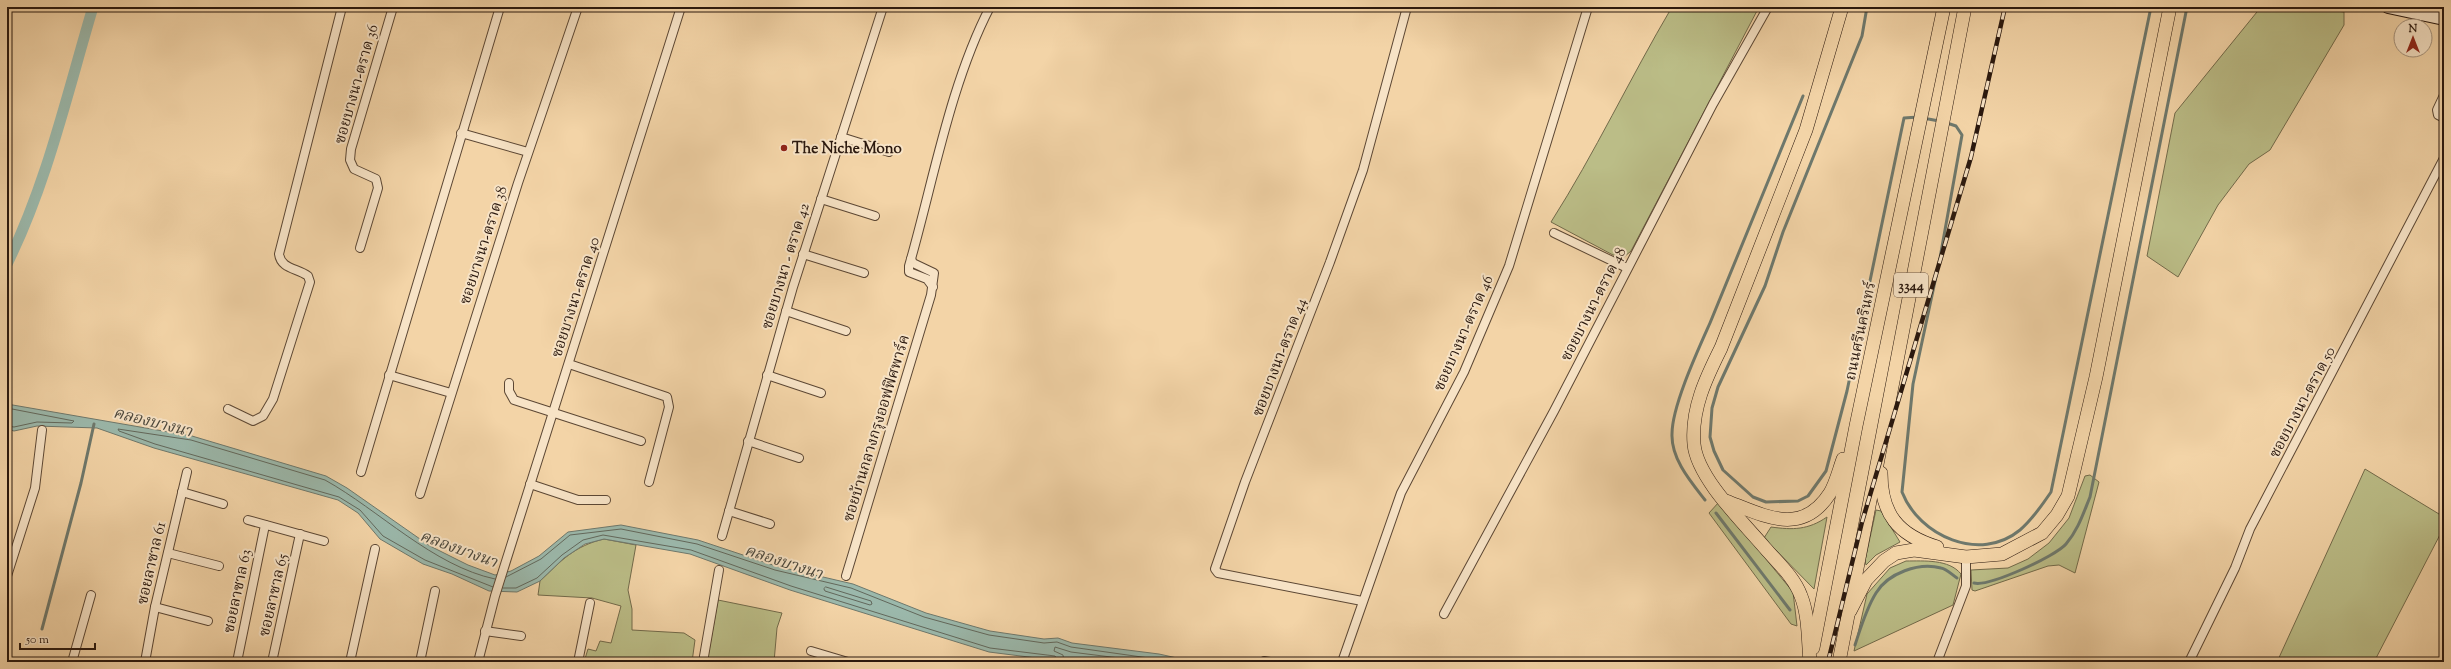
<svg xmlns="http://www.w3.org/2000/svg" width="2451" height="669" viewBox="0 0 2451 669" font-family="'Sorts Mill Goudy','Noto Serif Thai',serif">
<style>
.green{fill:#bbbd87;stroke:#726a4a}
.water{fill:#9bb8ab;stroke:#6e786c}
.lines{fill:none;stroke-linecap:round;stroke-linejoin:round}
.shore{stroke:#62685c;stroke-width:1}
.stream{stroke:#6e786c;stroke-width:3}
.canal{stroke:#9bb8ab;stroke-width:11}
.minor-casing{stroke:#5c4734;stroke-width:10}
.secondary-casing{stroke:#2a180e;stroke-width:14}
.primary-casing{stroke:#2a180e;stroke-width:14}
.minor{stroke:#f7e3c6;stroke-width:8}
.secondary{stroke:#f7e3c6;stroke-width:12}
.primary{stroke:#f3d4a7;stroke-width:13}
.rail-casing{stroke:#2a180e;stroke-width:4.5}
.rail{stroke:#f7e3c6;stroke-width:3;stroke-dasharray:9;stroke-linecap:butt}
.poi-dot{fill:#8f2418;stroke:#f7e3c6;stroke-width:1.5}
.labels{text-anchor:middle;stroke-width:4;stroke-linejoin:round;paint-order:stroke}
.shield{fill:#f7e3c6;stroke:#685545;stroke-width:1}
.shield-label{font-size:14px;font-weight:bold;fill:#2a180e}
.street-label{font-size:15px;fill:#2a180e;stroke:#f7e3c6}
.poi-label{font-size:15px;font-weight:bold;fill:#2a180e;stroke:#f7e3c6;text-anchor:start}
.water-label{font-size:16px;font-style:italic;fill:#4c483d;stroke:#f7e3c6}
</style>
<rect width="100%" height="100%" fill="#f3d4a7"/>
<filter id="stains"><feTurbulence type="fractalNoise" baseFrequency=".005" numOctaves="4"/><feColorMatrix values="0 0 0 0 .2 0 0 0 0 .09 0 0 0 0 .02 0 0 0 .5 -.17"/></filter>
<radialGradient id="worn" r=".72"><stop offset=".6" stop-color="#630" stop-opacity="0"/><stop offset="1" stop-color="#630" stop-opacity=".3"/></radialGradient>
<g class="green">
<path d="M1672 7H1759L1631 251 1624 257 1613 255 1551 222C1595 153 1630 78 1672 7Z"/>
<path d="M2261 7H2303L2344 12V25L2270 150 2249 164 2218 205 2178 277 2147 256 2175 113Z"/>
<path d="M2365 469 2439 514 2444 504V527L2374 662H2277Z"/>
<path d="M2090 475 2099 482 2075 573 2059 565 2048 566 1975 591 1972 590 1971 570 2008 568 2028 559 2049 543 2069 518 2085 476Z"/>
<path d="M1719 502 1793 592 1797 626 1791 624 1709 513Z"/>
<path d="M1876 510 1881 511 1900 542 1876 555 1866 565 1865 561Z"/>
<path d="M1827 517 1814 589 1764 538 1771 527C1793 530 1808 530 1827 517Z"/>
<path d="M604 539 636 545 628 590 632 609V630L684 633 695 640 692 662H584L588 649 596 651 600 641 611 643 621 606 592 598 538 595 540 581C561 561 574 546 604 539Z"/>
<path d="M1906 561C1924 561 1949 559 1961 574L1953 605 1854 651 1867 594 1890 568Z"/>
<path d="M718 600 782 613 777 628 774 662H707Z"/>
</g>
<path class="water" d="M7 404 192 436 326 476 347 488 430 546 468 565 495 575 511 571 539 556 568 532 621 525 698 540 776 566 853 584 926 613 990 631 1044 639 1058 638 1072 643 1159 654 1195 662H1068L989 652 790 590 690 554 604 539 585 544 564 558 540 581 517 592 489 591 452 574 423 564 380 539 358 513 338 500 154 448 97 428 37 426 14 431 7 429Z"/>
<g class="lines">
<g class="shore">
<path d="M7 408 74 421 72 423 37 422 14 427 7 426"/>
<path d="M506 577 541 559 570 535 621 529 697 544 775 570 851 588 924 617 989 635 1044 643 1057 642 1071 647 1177 662"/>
<path d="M493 587 425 560 383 536 360 510 339 497 155 444 119 431 118 429 191 440 325 480C379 510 433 566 495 579"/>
<path d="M826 587 871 601 872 604 870 605 825 591 824 589Z"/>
<path d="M503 588H516L537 578 562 555 583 540 603 535 691 550 791 586 990 648 1055 656 1059 662"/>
<path d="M1064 662 1063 655 1054 651 1055 647 1071 652 1151 662"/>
</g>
<g class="stream">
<path d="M1867 7 1862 36 1783 232 1765 286 1718 387 1712 408 1710 437 1714 451 1723 470 1753 497 1766 502 1798 501 1808 496 1826 471 1847 391 1904 118 1918 117"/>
<path d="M1923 118 1939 121"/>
<path d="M1947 123 1956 126 1962 135 1940 258 1913 384 1902 492C1919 536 1980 563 2020 530 2033 519 2042 505 2051 492L2151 7"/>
<path d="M1705 500C1691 482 1671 459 1672 434 1672 406 1698 350 1710 323 1741 247 1772 171 1803 96"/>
<path d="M1716 513 1790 610"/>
<path d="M1974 583C1989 587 2056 556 2066 544 2078 530 2083 514 2090 497L2187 7"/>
<path d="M42 629 81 483 94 424"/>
<path d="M1855 645C1861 627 1866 609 1876 593 1888 573 1919 562 1941 568 1947 569 1952 575 1957 578"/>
</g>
<path class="canal" d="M7 264C47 183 67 94 93 7"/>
<g class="minor-casing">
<g id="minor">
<path d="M2444 95 2437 110 2438 115 2444 118"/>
<path d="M461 133 528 152"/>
<path d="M841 137 889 152"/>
<path d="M821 199 875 216"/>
<path d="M1554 233 1627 268"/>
<path d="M360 248 378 188 376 179 354 169 350 160 351 149 393 7"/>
<path d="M803 254 864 273"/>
<path d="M933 287 927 279 909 272V266C933 183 950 84 990 7"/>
<path d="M786 311 846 331"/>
<path d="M569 364 667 397 669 407 649 482"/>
<path d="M389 375 451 393"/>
<path d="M767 375 821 393"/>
<path d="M509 383V391L514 400 641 441"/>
<path d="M228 409 253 421 263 416 273 399 310 282 308 276C297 268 281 269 279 254L342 7"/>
<path d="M748 441 799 458"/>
<path d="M361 472 500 7"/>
<path d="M530 484 578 500H606"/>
<path d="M182 492 223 504"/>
<path d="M420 494 518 183 578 7"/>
<path d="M729 511 770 524"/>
<path d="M248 520 324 541"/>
<path d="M722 536 793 287 883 7"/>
<path d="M168 553 219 566"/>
<path d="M7 576 35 488 42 430"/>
<path d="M846 576 931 295 934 273 913 263 911 259"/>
<path d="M1362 601 1218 573 1215 569 1245 482 1330 262 1363 170 1407 7"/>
<path d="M155 607 208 621"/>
<path d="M1444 614 1554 411 1713 104 1768 7"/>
<path d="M485 631 521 636"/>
<path d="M811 651 848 662"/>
<path d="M1264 661 1270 662"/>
<path d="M72 662 91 595"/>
<path d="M145 662 155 607 187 472"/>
<path d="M237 662 265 525"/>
<path d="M272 662 300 534"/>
<path d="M350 662 375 549"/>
<path d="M420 662 435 591"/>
<path d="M478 662 495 596 681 7"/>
<path d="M578 662 590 603"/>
<path d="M703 662 719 570"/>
<path d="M1342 662 1401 493 1464 372 1509 266 1588 7"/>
<path d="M1937 662 1966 586V557"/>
<path d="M2189 662 2235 568 2250 529 2444 158"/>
</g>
</g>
<g class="secondary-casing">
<path id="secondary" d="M2388 7 2444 19"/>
</g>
<g class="primary-casing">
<g id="primary">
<path d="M1881 473C1881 514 1898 535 1937 547"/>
<path d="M1726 501C1765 516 1802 537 1830 493 1836 483 1839 470 1843 459"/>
<path d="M1850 611 1866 580 1884 561 1896 553 1914 550 1966 557 2002 554 2042 533 2057 515 2068 496 2096 377 2170 7"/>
<path d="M1813 648 1856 426 1944 7"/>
<path d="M1810 662C1808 641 1809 616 1801 596 1794 577 1778 563 1765 548 1743 522 1697 478 1694 444 1691 409 1706 378 1721 348L1806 130 1842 7"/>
<path d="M1839 662 1965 7"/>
</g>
</g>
<use href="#minor" class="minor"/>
<use href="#secondary" class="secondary"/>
<use href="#primary" class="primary"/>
<g class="rail-casing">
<path id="rail" d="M1828 662 1862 522 1971 157 2005 7"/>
</g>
<use href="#rail" class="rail"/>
</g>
<circle class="poi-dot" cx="784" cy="148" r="4"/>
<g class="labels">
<rect class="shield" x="1894" y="273" width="34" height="24" rx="3"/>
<g class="shield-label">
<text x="1911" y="290">3344</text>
</g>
<g class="street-label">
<text transform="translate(356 84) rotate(-74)" y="5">ซอยบางนา-ตราด 36</text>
<text transform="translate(483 245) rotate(-72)" y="5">ซอยบางนา-ตราด 38</text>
<text transform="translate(785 266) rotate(-73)" y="5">ซอยบางนา - ตราด 42</text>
<text transform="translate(575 297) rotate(-72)" y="5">ซอยบางนา-ตราด 40</text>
<text transform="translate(1593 304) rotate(-63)" y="5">ซอยบางนา-ตราด 48</text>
<text transform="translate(1860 331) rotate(-78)" y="5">ถนนศรีนครินทร์</text>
<text transform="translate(1463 333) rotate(-66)" y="5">ซอยบางนา-ตราด 46</text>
<text transform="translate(1279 357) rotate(-69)" y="5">ซอยบางนา-ตราด 44</text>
<text transform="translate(2302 402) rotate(-62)" y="5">ซอยบางนา-ตราด 50</text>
<text transform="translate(876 428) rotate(-73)" y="5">ซอยบ้านกลางกรุงออฟฟิศพาร์ค</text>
<text transform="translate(151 563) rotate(-77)" y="5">ซอยลาซาล 61</text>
<text transform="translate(237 591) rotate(-78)" y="5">ซอยลาซาล 63</text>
<text transform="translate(273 595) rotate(-77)" y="5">ซอยลาซาล 65</text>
</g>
<g class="poi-label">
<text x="792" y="153">The Niche Mono</text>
</g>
<g class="water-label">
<text transform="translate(153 421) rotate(14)" y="6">คลองบางนา</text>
<text transform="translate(459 548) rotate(20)" y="6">คลองบางนา</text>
<text transform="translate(784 561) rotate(18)" y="6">คลองบางนา</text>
</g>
</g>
<rect width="2451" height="669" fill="none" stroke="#f3d4a7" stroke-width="24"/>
<rect x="8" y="8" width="2435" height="653" fill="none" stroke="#2a180e" stroke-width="2"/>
<rect x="12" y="12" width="2427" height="645" fill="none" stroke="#2a180e"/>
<g transform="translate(2413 38)"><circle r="19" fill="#f7e3c6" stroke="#a5927c"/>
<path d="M0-3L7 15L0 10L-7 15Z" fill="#8f2418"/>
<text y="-6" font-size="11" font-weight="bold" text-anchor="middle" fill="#2a180e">N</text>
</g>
<path d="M20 643v6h75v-6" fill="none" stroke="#2a180e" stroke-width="2"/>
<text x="26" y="643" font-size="12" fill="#2a180e" stroke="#f7e3c6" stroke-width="3" paint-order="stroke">50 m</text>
<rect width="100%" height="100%" filter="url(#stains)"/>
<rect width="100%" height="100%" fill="url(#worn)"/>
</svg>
